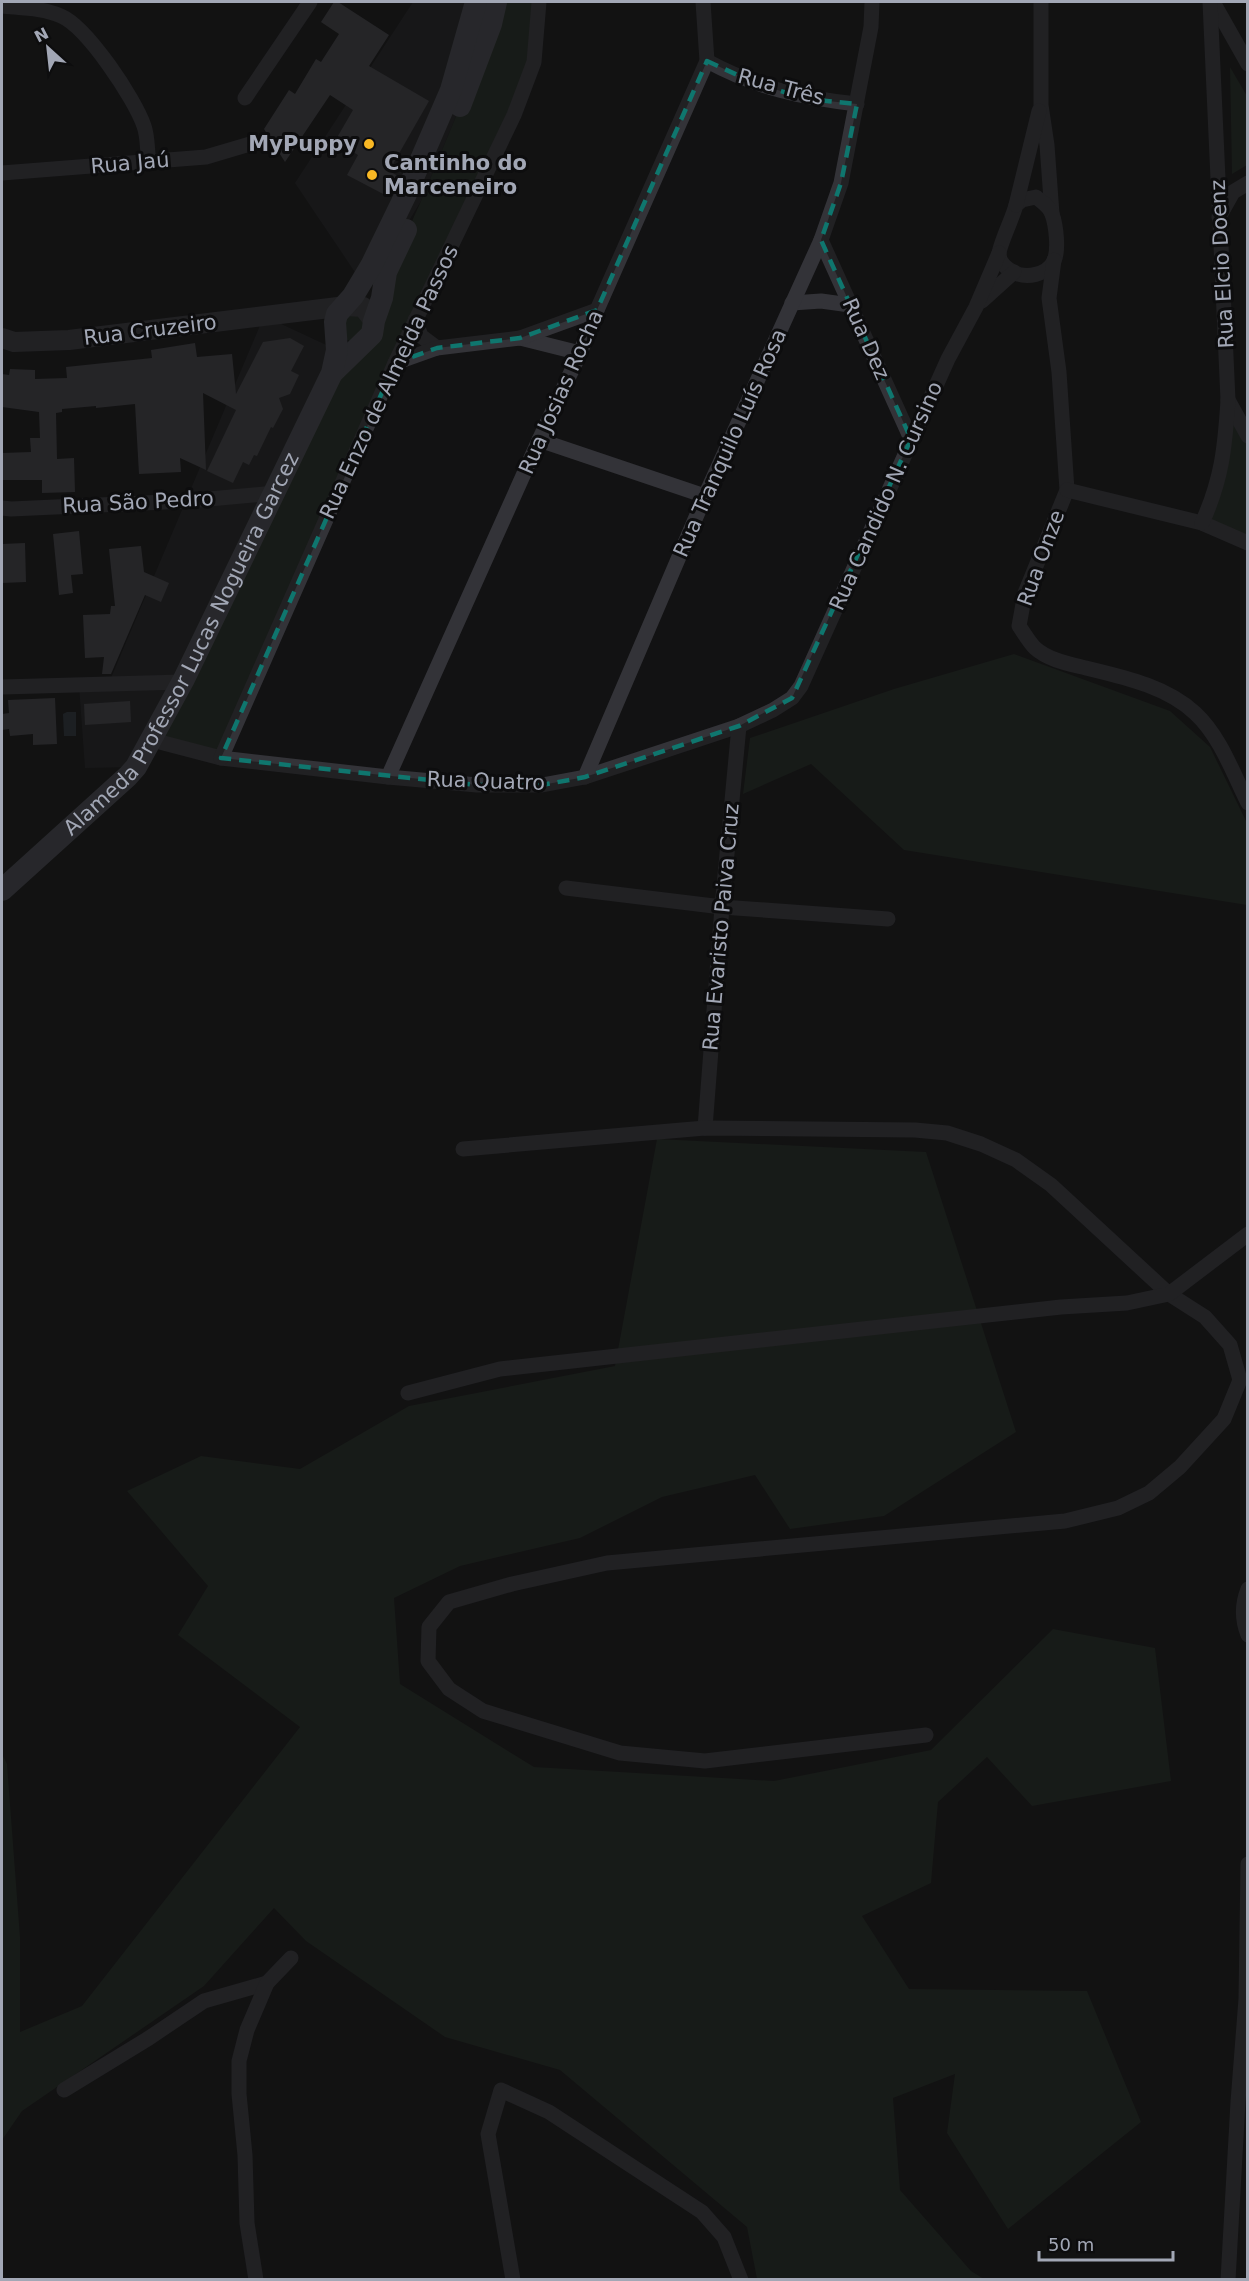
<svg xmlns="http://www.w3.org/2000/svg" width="1249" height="2281" viewBox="0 0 1249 2281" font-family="'DejaVu Sans',sans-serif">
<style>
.built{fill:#1e1e20}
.green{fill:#1e261f}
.water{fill:#283037}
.building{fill:#3c3c41}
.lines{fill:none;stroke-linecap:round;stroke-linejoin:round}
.minor{stroke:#333338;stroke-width:15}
.tertiary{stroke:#333338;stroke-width:20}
.secondary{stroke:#404249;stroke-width:22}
.marked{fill:none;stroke:#0f766e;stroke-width:4.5;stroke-dasharray:12 8;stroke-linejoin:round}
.poi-dot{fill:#f9b824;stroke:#0d0d0e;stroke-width:2}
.labels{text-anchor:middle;stroke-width:6;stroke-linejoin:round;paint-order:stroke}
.street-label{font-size:21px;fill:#a2a7b5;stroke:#0d0d0e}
.poi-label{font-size:21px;font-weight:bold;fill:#a2a7b5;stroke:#0d0d0e;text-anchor:end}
</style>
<rect width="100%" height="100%" fill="#121213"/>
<g class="built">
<path d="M413 2H493L464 97 421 201 367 290 295 183Z"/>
<path d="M264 316 337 350 136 767 85 768 79 685H108Z"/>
</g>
<g class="green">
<path d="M493 2H543L532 61 216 753 157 739 345 358 368 339 378 297 421 201 464 97Z"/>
<path d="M1230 67 1247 96V165L1232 174Z"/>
<path d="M352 309 370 323 350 341 345 339 339 319Z"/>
<path d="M1228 400 1247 436V543L1202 523Z"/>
<path d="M1014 654 1170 711 1210 747 1247 823V905L904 850 811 764 743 794 750 738 894 689Z"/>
<path d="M657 1139 926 1152 1016 1432 884 1516 790 1529 755 1475 662 1497 580 1538 460 1566 394 1598 400 1684 534 1767 774 1781 931 1750 1053 1629 1155 1648 1171 1781 1032 1806 987 1757 938 1802 931 1883 862 1916 909 1989 1087 1991 1141 2122 1008 2229 947 2133 955 2074 893 2098 900 2190 971 2271 984 2279H757L747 2227 560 2070 445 2037 306 1941 274 1908 204 1986 22 2111 2 2140V1754L7 1764 20 1937V2032L82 2006 300 1727 178 1635 208 1586 127 1491 201 1456 300 1469 409 1406 615 1366Z"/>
</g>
<path class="water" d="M67 712H76V736H64L63 714Z"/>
<g class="building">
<path d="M334 2H338L389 35 369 66 429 101 389 171 398 176 387 196 347 175 358 155 335 141 353 110 330 95 285 162 264 129 289 90 295 94 316 59 321 62 339 34 321 22Z"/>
<path d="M290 338 304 346 291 371 299 375 290 394 279 398 283 409 273 428 271 427 257 456 254 455 249 465 243 462 233 483 207 471 236 410 203 393 206 470 180 458 181 472 139 474 135 404 96 408V406L62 409V412L56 413 57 459 74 458 75 492 42 493V480H2V453L31 452 30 438H40L39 412 2 407V374L9 375 10 369 35 370V379L67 378 66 367 152 358 151 350 195 343 197 357 232 354 236 394 263 342Z"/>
<path d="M79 531 83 574 71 575 73 593 59 595 53 534Z"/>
<path d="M25 543 26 582 2 583V544Z"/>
<path d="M141 546 144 572 169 583 161 602 145 595 111 674H102L104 657 85 658 83 615 110 614 111 606H115L109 549Z"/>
<path d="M55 698 57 744 33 745V734L10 736 9 729 2 730V714L9 713 8 700Z"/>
<path d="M130 701 131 722 85 725 84 704Z"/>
</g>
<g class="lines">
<g class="minor">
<path d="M1041 2V105L1047 145 1052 214"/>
<path d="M1213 2 1248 64"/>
<path d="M2 6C21 8 43 8 61 16 87 27 135 99 144 126 148 137 147 151 149 162"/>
<path d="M707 61C757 88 802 98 857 104"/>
<path d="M245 98 310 2"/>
<path d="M2 173 206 157 257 142"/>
<path d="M1036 197C1042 202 1049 206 1052 214 1056 225 1059 250 1054 261 1047 275 1026 279 1013 272 1006 268 999 262 999 254 999 246 1013 217 1016 205L1022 200Z"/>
<path d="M1016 205 1039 111"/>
<path d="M1219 217 1233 192 1248 183"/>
<path d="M821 240 911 439"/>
<path d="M1054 260 1049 298 1059 372 1067 490 1025 593 1019 626C1024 633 1029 642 1035 648 1048 660 1070 664 1086 668 1123 677 1166 686 1195 713 1220 736 1233 773 1248 803"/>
<path d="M982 301 1014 272"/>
<path d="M792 303 821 301 850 305"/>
<path d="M415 320 421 336 437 348"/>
<path d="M520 338 580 353"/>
<path d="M395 363 437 348 520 338 597 310"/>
<path d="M1228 400 1248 436"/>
<path d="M539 440 705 496"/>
<path d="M1067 490 1202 523 1248 543"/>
<path d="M2 508 11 509 187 501 275 493"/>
<path d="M1202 523C1222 479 1225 447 1228 400L1210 2"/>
<path d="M2 687 182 682"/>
<path d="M152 740 221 758 388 777 477 785H542L585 777 739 726 773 710 792 698 801 686 948 359 976 307 999 253"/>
<path d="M221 758 395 363 514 115 534 62 539 2"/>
<path d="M388 777 539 440 580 353 597 310 707 61 703 2"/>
<path d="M585 777 705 496 821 240 841 183 871 27 872 2"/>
<path d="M566 888 722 907 888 919"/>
<path d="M705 1128 722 907 739 726"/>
<path d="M463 1149 705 1128 915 1130 947 1133 981 1144 1016 1160 1051 1185 1169 1294 1205 1317 1230 1345 1240 1380 1224 1419 1180 1467 1149 1493 1118 1508 1065 1521 607 1563 512 1584 449 1602 429 1627 428 1661 449 1689 483 1711 620 1753 705 1761 926 1735"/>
<path d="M408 1393 500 1369 1061 1307 1127 1303 1169 1294 1248 1234"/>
<path d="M1248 1589C1242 1604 1242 1620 1248 1635"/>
<path d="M64 2090 149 2038 204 2001 267 1983"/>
<path d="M256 2280 247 2223 245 2155 239 2094V2061L247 2030 267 1983 291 1958"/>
<path d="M513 2280 488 2134 501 2090 549 2112 702 2212 724 2237 741 2280"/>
<path d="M1228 2280 1238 2102 1246 1999 1248 1864"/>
</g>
<path class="tertiary" d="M2 338 14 342 69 340 346 306 363 307 374 321"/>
<g class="secondary">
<path d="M460 106 491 24 496 2"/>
<path d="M333 372 372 334 374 321 382 298 386 272 406 230"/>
<path id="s1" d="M2 890 128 776 136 767 184 679 332 373 337 350 335 322 337 314 353 296 371 266 406 194 451 90 476 2"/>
</g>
</g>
<path d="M0 0H1249V2281H0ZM707 61 757 84 808 99 857 104 841 183 821 240 911 439 792 698 739 726 585 777 542 785H477L221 758 395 363 437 348 520 338 597 310Z" fill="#121213" fill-opacity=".55" fill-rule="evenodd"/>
<path class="marked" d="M707 61 757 84 808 99 857 104 841 183 821 240 911 439 792 698 739 726 585 777 542 785H477L221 758 395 363 437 348 520 338 597 310Z"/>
<g class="poi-dot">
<circle cx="369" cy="144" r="6"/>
<circle cx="372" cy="175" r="6"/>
</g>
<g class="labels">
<g class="street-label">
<text transform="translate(781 87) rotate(15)" y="7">Rua Três</text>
<text transform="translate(130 163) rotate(-5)" y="7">Rua Jaú</text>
<text transform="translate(1222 264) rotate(-93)" y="7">Rua Elcio Doenz</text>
<text transform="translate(150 330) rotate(-7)" y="7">Rua Cruzeiro</text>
<text transform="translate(866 339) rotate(66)" y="7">Rua Dez</text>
<text transform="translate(389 382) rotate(-65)" y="7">Rua Enzo de Almeida Passos</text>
<text transform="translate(561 392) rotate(-66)" y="7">Rua Josias Rocha</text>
<text transform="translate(730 443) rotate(-66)" y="7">Rua Tranquilo Luís Rosa</text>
<text transform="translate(886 496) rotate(-66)" y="7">Rua Candido N. Cursino</text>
<text transform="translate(138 502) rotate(-3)" y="7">Rua São Pedro</text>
<text transform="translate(1041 558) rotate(-70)" y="7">Rua Onze</text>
<text dy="7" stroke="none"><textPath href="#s1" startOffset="310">Alameda Professor Lucas Nogueira Garcez</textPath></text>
<text transform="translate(486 781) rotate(2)" y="7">Rua Quatro</text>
<text transform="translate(721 927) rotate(-85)" y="7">Rua Evaristo Paiva Cruz</text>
</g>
<g class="poi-label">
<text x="357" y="151">MyPuppy</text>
<text x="384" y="170" text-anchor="start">Cantinho do<tspan x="384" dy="24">Marceneiro</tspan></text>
</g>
</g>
<rect width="1249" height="2281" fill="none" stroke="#a2a7b5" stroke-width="6"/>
<g transform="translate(48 48) rotate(333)" stroke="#0d0d0e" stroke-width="4.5" paint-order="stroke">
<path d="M0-4.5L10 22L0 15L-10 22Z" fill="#a2a7b5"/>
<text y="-9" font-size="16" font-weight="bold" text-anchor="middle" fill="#a2a7b5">N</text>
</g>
<path d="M1039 2251v9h134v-9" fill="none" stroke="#a2a7b5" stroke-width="3"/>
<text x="1048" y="2251" font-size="18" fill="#a2a7b5" stroke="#0d0d0e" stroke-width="4.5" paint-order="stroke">50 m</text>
</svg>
